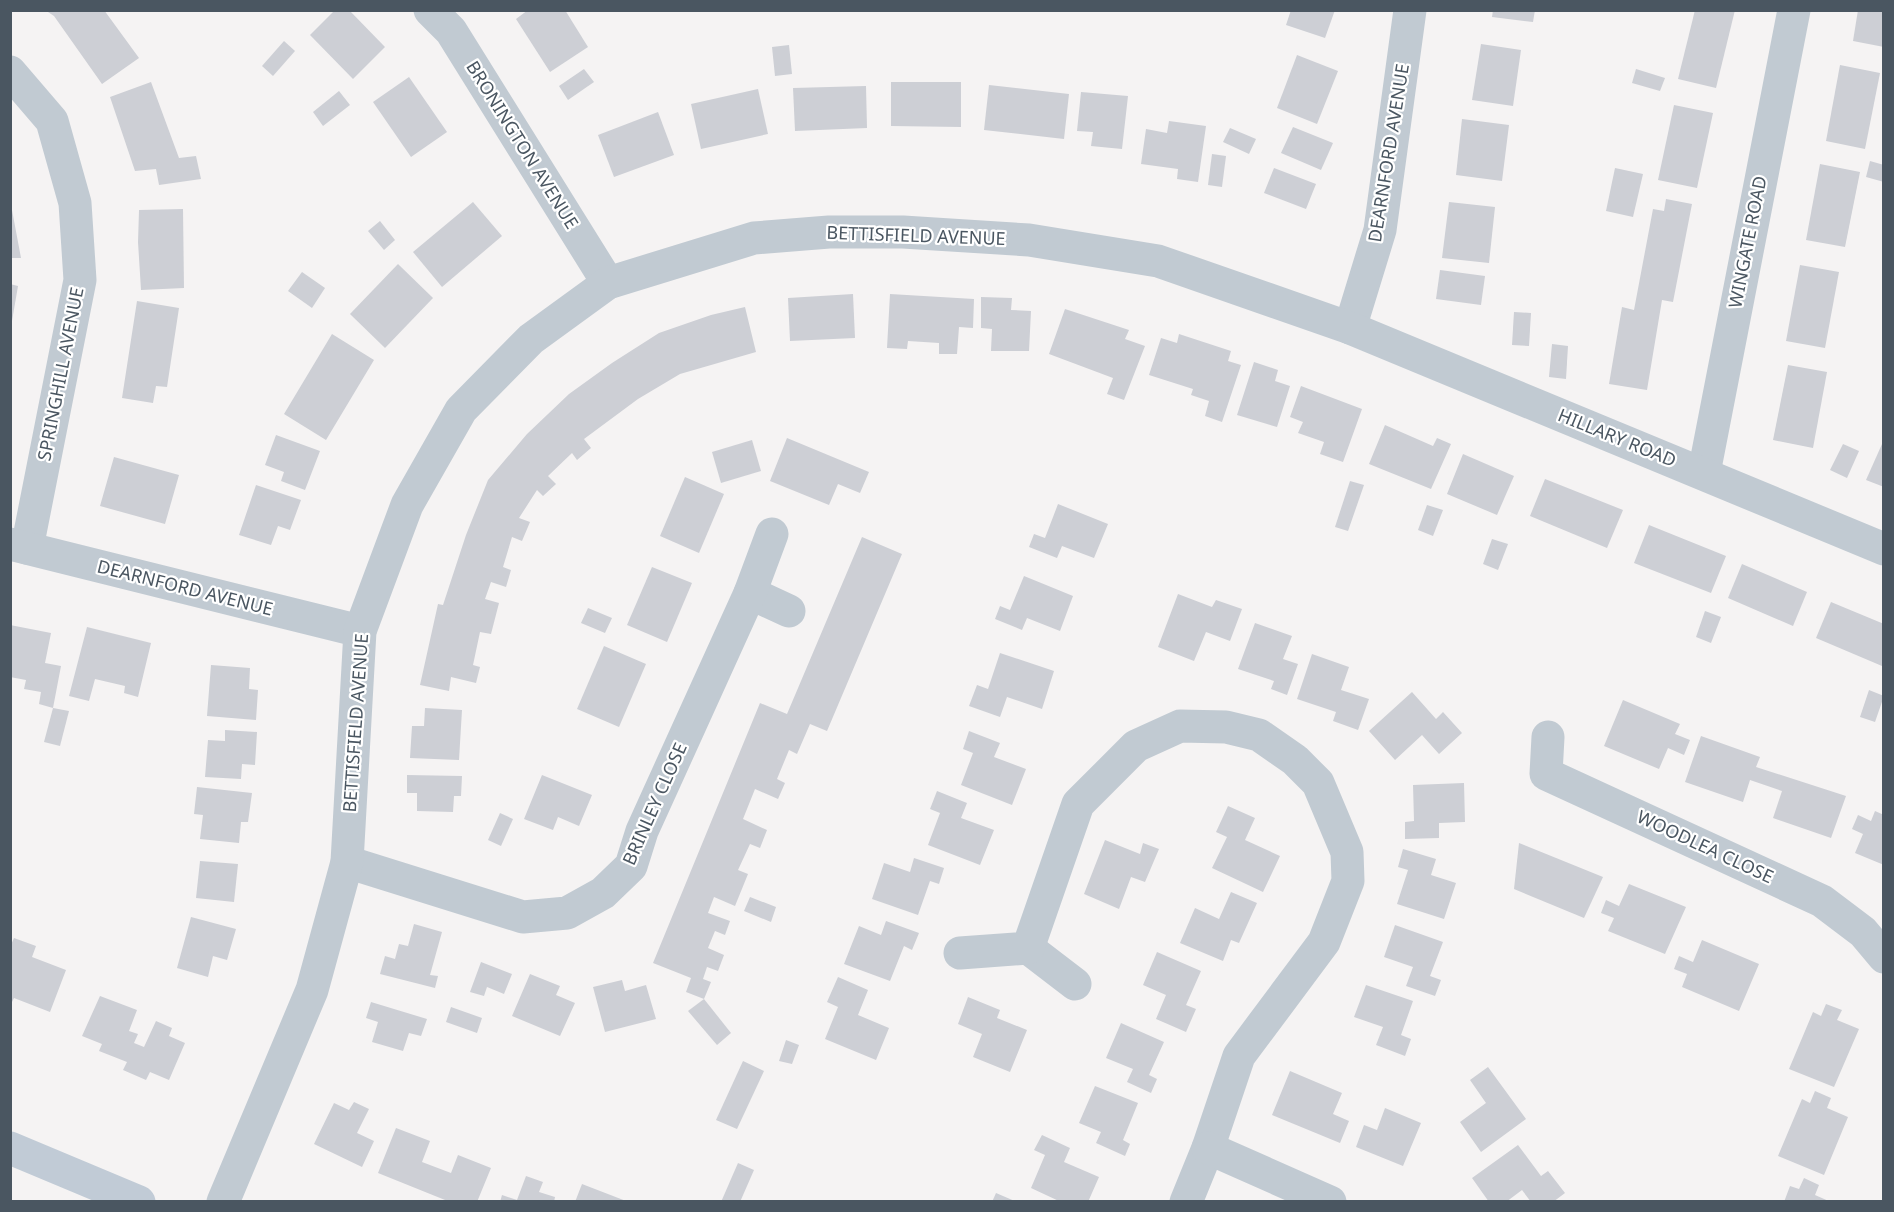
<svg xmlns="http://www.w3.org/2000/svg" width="1894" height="1212" viewBox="0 0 1894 1212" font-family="'Noto Sans',sans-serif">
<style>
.building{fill:#cdcfd5}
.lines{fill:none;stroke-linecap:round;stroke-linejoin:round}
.street{stroke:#c1cad2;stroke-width:33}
.secondary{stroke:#c1cbd6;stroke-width:33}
.labels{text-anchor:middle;stroke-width:4.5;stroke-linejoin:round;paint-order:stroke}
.street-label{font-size:18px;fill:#4a5661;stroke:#fff}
</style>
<rect width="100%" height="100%" fill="#f5f3f3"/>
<g class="building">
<path d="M45 10H104L139 58 102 84 54 16Z"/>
<path d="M335 10H349L385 47 353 79 310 35Z"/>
<path d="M528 10H565L588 47 550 72 516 19Z"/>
<path d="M1291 10H1335L1325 38 1286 25Z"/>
<path d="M1493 10H1535L1533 22 1492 17Z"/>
<path d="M1695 10H1735L1716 88 1678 79Z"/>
<path d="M1858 10H1884V47L1853 41Z"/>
<path d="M284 41 295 51 273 76 262 66Z"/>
<path d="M1481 44 1521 50 1513 106 1472 100Z"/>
<path d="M789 45 792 74 775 76 772 47Z"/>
<path d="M1297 55 1338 71 1317 124 1277 108Z"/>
<path d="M1840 65 1880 73 1865 149 1826 141Z"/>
<path d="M584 69 594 82 568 100 559 86Z"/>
<path d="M1636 69 1665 78 1660 91 1632 83Z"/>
<path d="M409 77 447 132 411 157 373 102Z"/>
<path d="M151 82 179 158 196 156 201 179 159 185 156 169 135 171 110 97Z"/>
<path d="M891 82H961V127L891 126Z"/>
<path d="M989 85 1069 94 1064 139 984 130Z"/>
<path d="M866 86 867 128 795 131 793 88Z"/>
<path d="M758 89 768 134 701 149 691 104Z"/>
<path d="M339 91 350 105 323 126 313 112Z"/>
<path d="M1081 92 1128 96 1122 149 1091 146 1093 132 1077 131Z"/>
<path d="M1674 105 1713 113 1697 188 1658 180Z"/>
<path d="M658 112 674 155 614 177 598 135Z"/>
<path d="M1462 119 1509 125 1502 181 1456 175Z"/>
<path d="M1169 121 1206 126 1198 182 1177 179 1178 169 1141 164 1146 129 1167 133Z"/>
<path d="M1293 127 1333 143 1321 170 1281 153Z"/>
<path d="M1230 128 1256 139 1249 154 1223 142Z"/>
<path d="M1212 154 1226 156 1222 187 1208 185Z"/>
<path d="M1870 161 1884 165V182L1866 177Z"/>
<path d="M1820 164 1860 172 1845 247 1806 240Z"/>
<path d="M1274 168 1316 184 1306 209 1264 193Z"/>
<path d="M1615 168 1643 174 1633 217 1606 211Z"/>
<path d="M1666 199 1692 204 1673 302 1662 300 1647 390 1609 384 1622 307 1634 310 1653 209 1664 211Z"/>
<path d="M473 202 502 236 442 287 413 252Z"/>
<path d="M1449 202 1495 207 1489 263 1442 258Z"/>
<path d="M183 209 184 288 141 290 138 242 139 210Z"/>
<path d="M10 210H12L21 258H10Z"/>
<path d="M380 221 395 240 384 250 368 231Z"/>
<path d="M398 264 433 298 385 348 350 314Z"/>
<path d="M1800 265 1839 272 1825 348 1786 341Z"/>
<path d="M1440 270 1485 276 1481 305 1436 299Z"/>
<path d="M302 272 325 288 312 308 288 291Z"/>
<path d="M10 284 18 286 12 321H10Z"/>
<path d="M853 294 855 338 790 341 788 298Z"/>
<path d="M890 294 974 299 973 328 959 327 957 354H939V343L908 341 907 349 887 348Z"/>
<path d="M981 297 1012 298 1011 310 1031 311 1029 351H991L992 329 981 328Z"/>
<path d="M137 301 179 308 167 387 156 386 153 403 122 398Z"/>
<path d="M745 307 756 352 680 374 638 399 584 439 591 448 577 460 572 453 548 476 556 484 543 496 537 490 519 518 530 522 522 541 512 537 503 567 511 570 506 587 491 582 485 599 499 603 491 634 480 632 473 665 480 667 476 683 451 677 449 691 420 685 438 604 443 605 466 535 488 480 527 434 569 394 612 363 659 333 711 315Z"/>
<path d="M1065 309 1129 330 1125 339 1145 346 1124 400 1107 394 1113 378 1049 354Z"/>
<path d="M1514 312 1531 313 1529 346 1512 345Z"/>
<path d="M332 334 374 360 326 440 284 414Z"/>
<path d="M1179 334 1231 351 1228 361 1241 365 1222 422 1205 416 1209 401 1191 395 1193 389 1149 375 1161 338 1177 343Z"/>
<path d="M1552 344 1568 346 1566 379 1549 377Z"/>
<path d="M1254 362 1278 370 1275 381 1290 386 1277 427 1237 415Z"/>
<path d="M1788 365 1827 372 1813 448 1773 440Z"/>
<path d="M1301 386 1362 409 1343 462 1320 454 1324 442 1298 433 1303 422 1290 417Z"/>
<path d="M1385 425 1433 446 1437 438 1451 444 1431 489 1369 464Z"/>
<path d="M276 435 320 451 305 490 281 481 284 472 265 465Z"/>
<path d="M787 438 869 472 860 493 838 484 829 505 770 481Z"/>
<path d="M752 440 761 471 721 483 712 452Z"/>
<path d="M1843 444 1859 451 1847 478 1830 470Z"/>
<path d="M1882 444 1884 445V487L1866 480Z"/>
<path d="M1463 454 1514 476 1497 515 1447 494Z"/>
<path d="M114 457 179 475 165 524 100 506Z"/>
<path d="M685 477 724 494 699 553 660 536Z"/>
<path d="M1545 479 1623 510 1607 548 1530 516Z"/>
<path d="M1350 481 1364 485 1348 531 1335 527Z"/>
<path d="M256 485 301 500 290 530 278 526 271 545 239 535Z"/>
<path d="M1058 504 1108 524 1094 558 1062 546 1057 558 1029 547 1034 534 1045 538Z"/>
<path d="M1427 505 1443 510 1433 536 1418 530Z"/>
<path d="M1649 525 1726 556 1711 593 1634 563Z"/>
<path d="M862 537 902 554 827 731 810 724 797 754 789 750 777 779 785 783 778 799 755 789 743 819 767 830 760 848 750 844 738 870 748 874 735 906 714 897 708 913 730 921 725 935 715 931 708 948 724 955 718 971 707 967 703 979 711 982 704 999 686 992 691 978 653 963 760 703 787 714Z"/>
<path d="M1492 539 1508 544 1498 570 1483 564Z"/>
<path d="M1742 564 1807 592 1793 626 1728 598Z"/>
<path d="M652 567 692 583 667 642 627 625Z"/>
<path d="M1024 576 1073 596 1060 631 1027 618 1022 630 995 619 1000 606 1010 610Z"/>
<path d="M1178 594 1212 607 1216 600 1242 609 1230 641 1206 632 1194 661 1158 647Z"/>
<path d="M1831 602 1884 624V661L1882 666 1816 638Z"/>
<path d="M588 608 612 618 605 633 581 623Z"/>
<path d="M1705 611 1721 617 1711 643 1696 637Z"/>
<path d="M1255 623 1292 636 1283 659 1298 664 1287 695 1271 689 1274 681 1238 669Z"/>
<path d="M10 625 51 633 45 663 61 666 53 708 39 704 41 692 24 689 26 680 10 677Z"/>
<path d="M87 627 151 643 138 697 124 693 125 686 95 679 89 701 69 696Z"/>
<path d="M604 646 646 664 619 727 577 709Z"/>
<path d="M1000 653 1054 671 1042 709 1007 697 1000 717 969 706 977 685 988 689Z"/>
<path d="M1312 654 1349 667 1341 690 1369 699 1358 730 1333 721 1336 712 1297 699Z"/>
<path d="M211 665 250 668 249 689 258 690 256 720 207 716Z"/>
<path d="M1869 690 1884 696 1875 722 1860 717Z"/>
<path d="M1412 692 1436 719 1443 712 1462 733 1439 754 1422 735 1395 760 1369 731Z"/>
<path d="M1623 700 1680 724 1675 734 1690 740 1684 755 1668 748 1659 769 1604 746Z"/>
<path d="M53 708 69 711 60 746 44 742Z"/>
<path d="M425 708 462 710 459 760 410 758 412 726H424Z"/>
<path d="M225 730 257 732 255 765 242 764 241 779 205 777 208 740 225 741Z"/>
<path d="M969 731 1000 743 994 757 1026 769 1012 805 961 785 973 753 963 749Z"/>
<path d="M1701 736 1760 757 1756 767 1846 796 1831 838 1773 818 1782 791 1750 780 1743 802 1685 782Z"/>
<path d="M407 775 462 776 461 796H454L453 812 417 811V793H407Z"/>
<path d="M542 775 592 795 579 826 558 817 553 830 524 819Z"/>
<path d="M1464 783 1465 822 1439 823V838L1405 839V822L1414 821 1413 785Z"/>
<path d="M197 787 252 793 248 822H241L239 843 200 839 203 815 194 814Z"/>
<path d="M937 791 967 803 961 818 994 830 980 865 928 845 940 813 930 809Z"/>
<path d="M1228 806 1255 818 1245 840 1280 856 1263 892 1212 868 1227 837 1216 832Z"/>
<path d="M1875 811 1884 815V865L1855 853 1863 834 1852 829 1858 815 1871 821Z"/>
<path d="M500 813 513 819 501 846 488 840Z"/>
<path d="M1105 840 1140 854 1143 843 1159 849 1145 882 1131 877 1119 909 1084 894Z"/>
<path d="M1519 843 1603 877 1584 918 1514 889Z"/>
<path d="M1403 849 1436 859 1431 875 1456 883 1444 919 1397 904 1408 870 1398 867Z"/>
<path d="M914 858 944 868 939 884 930 881 918 915 872 899 884 863 910 872Z"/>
<path d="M200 861 238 864 234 902 196 898Z"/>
<path d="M1629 884 1686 907 1665 954 1608 931 1614 918 1601 913 1606 900 1619 906Z"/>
<path d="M1231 892 1257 903 1239 943 1231 940 1223 961 1180 943 1195 908 1219 919Z"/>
<path d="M750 897 776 907 771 922 744 911Z"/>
<path d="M191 917 236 929 227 960 213 956 208 977 177 968Z"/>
<path d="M886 921 919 933 912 950 904 946 890 981 844 964 859 926 881 935Z"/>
<path d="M414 924 442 932 430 975 438 976 435 988 380 974 385 956 395 959 399 944 408 946Z"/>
<path d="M1395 925 1443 942 1430 976 1441 980 1435 996 1406 986 1413 967 1384 957Z"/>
<path d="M14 938 36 946 32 957 66 970 50 1012 14 998 10 1006V947Z"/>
<path d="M1702 940 1759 964 1739 1011 1682 987 1687 974 1674 969 1679 956 1693 962Z"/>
<path d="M1157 952 1201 971 1186 1005 1196 1009 1186 1032 1156 1019 1166 995 1143 985Z"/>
<path d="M481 962 512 974 504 994 487 987 484 996 470 992Z"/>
<path d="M530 974 560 986 556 995 575 1003 560 1036 512 1016Z"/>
<path d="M838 977 868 990 858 1015 889 1028 876 1060 825 1039 838 1007 827 1002Z"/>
<path d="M622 980 625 991 646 985 656 1019 605 1032 593 987Z"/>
<path d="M1366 985 1413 1001 1401 1035 1411 1039 1405 1056 1376 1045 1383 1027 1354 1017Z"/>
<path d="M100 996 137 1010 129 1031 138 1034 134 1043 144 1047 156 1021 172 1028 169 1036 185 1043 169 1080 150 1072 146 1080 123 1070 127 1062 99 1051 102 1044 82 1036Z"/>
<path d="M968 997 1000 1010 997 1018 1027 1030 1010 1072 973 1057 982 1034 958 1024Z"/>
<path d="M704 999 731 1033 717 1045 688 1011Z"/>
<path d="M371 1002 427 1019 421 1036 409 1033 403 1051 372 1042 378 1022 366 1018Z"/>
<path d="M1826 1004 1842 1010 1837 1020 1859 1029 1834 1087 1789 1069 1813 1012 1821 1016Z"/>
<path d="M451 1007 482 1018 477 1033 446 1022Z"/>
<path d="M1121 1023 1164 1042 1149 1075 1157 1079 1151 1093 1127 1082 1133 1069 1106 1058Z"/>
<path d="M786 1040 799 1045 792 1064 779 1061Z"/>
<path d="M743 1061 764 1071 737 1129 716 1120Z"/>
<path d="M1488 1067 1526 1119 1481 1152 1460 1122 1486 1103 1470 1080Z"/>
<path d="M1290 1071 1342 1093 1333 1114 1349 1121 1340 1143 1272 1115Z"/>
<path d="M1095 1086 1138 1103 1123 1140 1130 1144 1125 1156 1096 1143 1101 1132 1079 1123Z"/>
<path d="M1815 1091 1831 1098 1827 1108 1848 1117 1824 1175 1778 1156 1802 1099 1810 1103Z"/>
<path d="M354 1102 369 1109 357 1133 374 1141 362 1167 314 1144 334 1103 349 1110Z"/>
<path d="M1385 1108 1421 1123 1403 1166 1356 1147 1364 1125 1377 1130Z"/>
<path d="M396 1128 430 1141 422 1162 451 1173 458 1155 491 1168 477 1202H450L378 1173Z"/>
<path d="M1042 1135 1070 1148 1064 1162 1099 1177 1088 1202H1061L1031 1188 1045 1155 1034 1150Z"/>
<path d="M1518 1145 1541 1176 1548 1171 1565 1193 1553 1202H1531L1522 1190 1506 1202H1489L1472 1178Z"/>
<path d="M738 1163 754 1170 740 1202H721Z"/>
<path d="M526 1176 543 1182 539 1192 555 1197 554 1202H500L502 1195 517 1200Z"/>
<path d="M1804 1178 1819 1185 1815 1195 1831 1202H1784L1790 1186 1799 1189Z"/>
<path d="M582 1184 626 1201V1202H575Z"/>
<path d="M996 1193 1017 1202H992Z"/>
</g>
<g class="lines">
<g class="street">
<path d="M430 10 451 31 608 283"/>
<path d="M10 72 52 121 75 203 80 280 27 548"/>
<path d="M1350 328 1380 230 1410 10"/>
<path d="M1704 473 1794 10"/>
<path d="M10 544 360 631"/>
<path d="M750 593 789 611"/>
<path d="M1548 737 1546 774 1822 901 1863 932 1884 957"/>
<path d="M347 862 523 917 567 913 603 893 631 866 642 831 750 593 772 534"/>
<path d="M1028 948 1075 984"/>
<path d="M960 953 1028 948 1078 804 1136 746 1180 726 1226 727 1259 735 1295 760 1318 783 1347 852 1348 881 1324 942 1239 1056 1208 1148 1186 1202"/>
<path d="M1208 1148 1330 1202"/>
<path d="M223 1202 312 990 347 862 360 631 407 505 461 410 531 339 608 283 754 238 829 232H903L1029 240 1158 261 1350 328 1884 549"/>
</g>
<path class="secondary" d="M10 1148 139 1202"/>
</g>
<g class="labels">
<g class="street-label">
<text transform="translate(522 145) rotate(58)" y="6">BRONINGTON AVENUE</text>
<text transform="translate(1389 153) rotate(-81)" y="6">DEARNFORD AVENUE</text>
<text transform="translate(916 236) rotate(2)" y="6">BETTISFIELD AVENUE</text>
<text transform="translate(1748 242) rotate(-79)" y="6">WINGATE ROAD</text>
<text transform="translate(61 374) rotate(-79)" y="6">SPRINGHILL AVENUE</text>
<text transform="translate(1617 438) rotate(22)" y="6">HILLARY ROAD</text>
<text transform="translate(185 588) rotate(14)" y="6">DEARNFORD AVENUE</text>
<text transform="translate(356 723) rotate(-86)" y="6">BETTISFIELD AVENUE</text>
<text transform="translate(655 804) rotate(-66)" y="6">BRINLEY CLOSE</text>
<text transform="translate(1705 847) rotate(25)" y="6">WOODLEA CLOSE</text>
</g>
</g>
<rect width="1894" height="1212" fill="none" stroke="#4a5661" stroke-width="24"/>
</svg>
